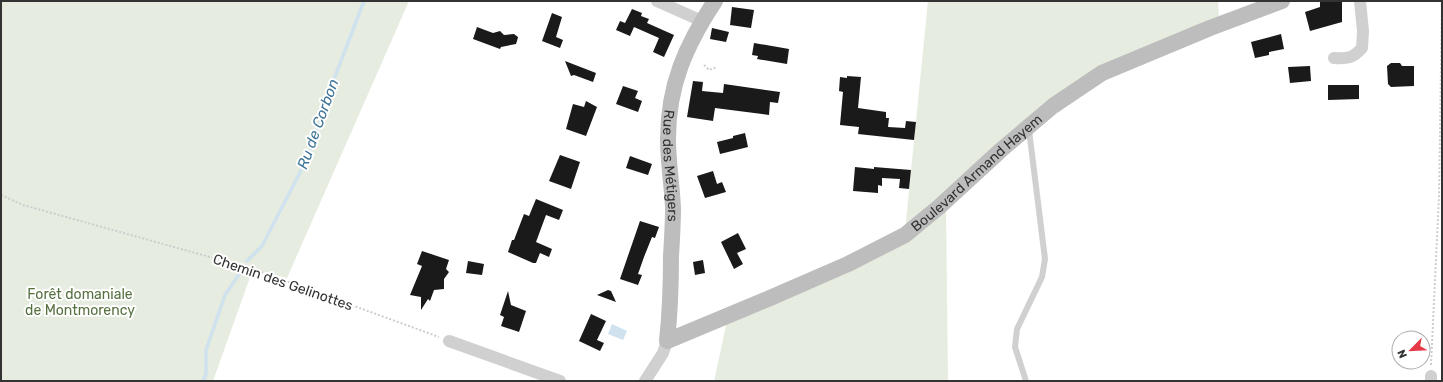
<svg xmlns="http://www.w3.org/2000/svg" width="1443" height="382" viewBox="0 0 1443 382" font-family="Rubik,sans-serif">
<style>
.green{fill:#e6ecdf}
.water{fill:#cfe2ee}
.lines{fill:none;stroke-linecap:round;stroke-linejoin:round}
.stream{stroke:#cfe2ee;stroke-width:3.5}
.building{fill:#1a1a1a}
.path{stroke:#cdcdcd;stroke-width:2;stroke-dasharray:2 2;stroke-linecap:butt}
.service{stroke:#d0d0d0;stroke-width:6}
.minor{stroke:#d0d0d0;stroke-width:12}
.secondary{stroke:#bdbdbd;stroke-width:16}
.labels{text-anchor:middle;stroke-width:4;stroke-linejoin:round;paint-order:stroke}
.street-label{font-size:14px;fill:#333;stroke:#fff}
.park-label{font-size:14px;fill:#56703f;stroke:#fff}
.water-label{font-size:15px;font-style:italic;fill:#3f7597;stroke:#fff}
</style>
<rect width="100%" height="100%" fill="#fff"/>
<g class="green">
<path d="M1 1H409L287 278 253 269 213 381H1Z"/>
<path d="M928 1H1218L1219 19 1099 71 905 231Z"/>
<path d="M946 209 948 381H714L727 321Z"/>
</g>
<path class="water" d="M612 324 627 331 623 340 608 334Z"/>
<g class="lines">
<g class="stream">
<path d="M247 261 262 246 308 157 326 100 364 1"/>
<path d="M203 381 206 374V350L225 295 240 273"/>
</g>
</g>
<g class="building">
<path d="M1320 1H1342V22L1310 31 1305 12 1320 7Z"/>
<path d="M732 7 754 10 751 28 730 25Z"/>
<path d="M632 9 642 13 641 16 649 19 647 23 674 35 664 57 653 52 659 38 634 27 630 36 616 30 620 21 625 23Z"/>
<path d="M552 13 562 17 556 37 563 40 560 48 542 41Z"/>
<path d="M477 27 493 33 500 31 504 35 514 34 518 37 517 41 516 44 501 47 500 49 473 39Z"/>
<path d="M712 28 729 32 726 42 710 39Z"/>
<path d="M1281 34 1284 49 1269 52V55L1255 58 1251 42Z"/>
<path d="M754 43 789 49 787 64 757 59 758 56 752 55Z"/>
<path d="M565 61 596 73 593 82 574 75 571 76Z"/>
<path d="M1391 63H1400L1402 66H1414V86L1391 87 1388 84 1387 66Z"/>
<path d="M1310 66 1311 81 1290 83 1288 67Z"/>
<path d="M847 76 861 77 858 108 886 112V118H889L888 127 905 128 906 121 916 122 914 140 858 134 859 127 840 125 843 92 839 91 840 77 847 78Z"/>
<path d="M693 81 703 82 702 91 723 93 724 84 780 92 778 103 770 102 769 115 715 108 713 121 687 117Z"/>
<path d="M1328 85H1359V99L1328 100Z"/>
<path d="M623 86 638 91 635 98 642 101 638 112 616 104Z"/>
<path d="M586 101 597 107 586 136 566 129 573 104 584 107Z"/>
<path d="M745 133 748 147 720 154 717 142 733 138V136Z"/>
<path d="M560 155 580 162 571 189 549 181Z"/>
<path d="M630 156 652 164 648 175 626 168Z"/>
<path d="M855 167 874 169V167L911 170 909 189 899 188 900 179 882 178V186L878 185V193L853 191Z"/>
<path d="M713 171 717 184 722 182 726 192 705 198 697 176Z"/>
<path d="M536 199 563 210 559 220 546 215 536 242 552 249 549 257 540 253 536 263H533L508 252 512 240H514L524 214 529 216Z"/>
<path d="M640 221 659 227 655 238 652 237 644 257 638 274 642 275 638 285 620 279Z"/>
<path d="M738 233 746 249 737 253 743 264 734 269 721 242Z"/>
<path d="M422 251 449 260 446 269 449 272 444 279V289L434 290 430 301 428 299 421 310V297L410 295 422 266 417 264Z"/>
<path d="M703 260 705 273 695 275 693 262Z"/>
<path d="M468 261 484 264 482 275 466 273Z"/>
<path d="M608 290 611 291 616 302 597 295Z"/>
<path d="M508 291 511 305 526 311 519 332 501 326 504 317 500 315Z"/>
<path d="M591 314 606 321 597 340 604 343 600 351 579 341Z"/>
</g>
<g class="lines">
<g class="path">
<path d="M704 65 709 70 717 67"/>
<path d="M1 195 23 205 253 269 439 337"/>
<path d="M1431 365 1439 196 1442 1"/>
</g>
<path class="service" d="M1026 381 1015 347 1017 329 1042 277 1045 259 1029 130"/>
<g class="minor">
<path d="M657 1 702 21"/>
<path d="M1334 58C1348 59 1353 58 1362 48L1363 31 1360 1"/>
<path d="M449 341 560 381"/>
<path d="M645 381 663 353 667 341"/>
<path d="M1431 381V376"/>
</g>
<path class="secondary" id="s1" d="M715 1C686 45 668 85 668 139 668 162 672 185 673 208 673 224 672 240 671 256 671 285 670 313 667 341L770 298 848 264 905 235 939 207 1001 150 1053 106 1102 73 1210 28 1282 1"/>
</g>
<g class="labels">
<g class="street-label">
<text dy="5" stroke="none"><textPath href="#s1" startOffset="175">Rue des Métigers</textPath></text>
<text dy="5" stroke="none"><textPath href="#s1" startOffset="706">Boulevard Armand Hayem</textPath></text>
<text transform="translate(283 282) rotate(19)" y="5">Chemin des Gelinottes</text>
</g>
<g class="park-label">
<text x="80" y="299">Forêt domaniale<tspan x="80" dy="16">de Montmorency</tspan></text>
</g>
<g class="water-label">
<text transform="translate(318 124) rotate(-70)" y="5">Ru de Corbon</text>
</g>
</g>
<rect width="1443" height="382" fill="none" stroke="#333333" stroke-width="4"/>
<g transform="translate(1411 350) rotate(246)"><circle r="19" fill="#ffffff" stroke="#adadad"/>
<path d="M0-3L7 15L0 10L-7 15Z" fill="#e63946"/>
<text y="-6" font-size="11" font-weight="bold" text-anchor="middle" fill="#333333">N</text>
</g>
</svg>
